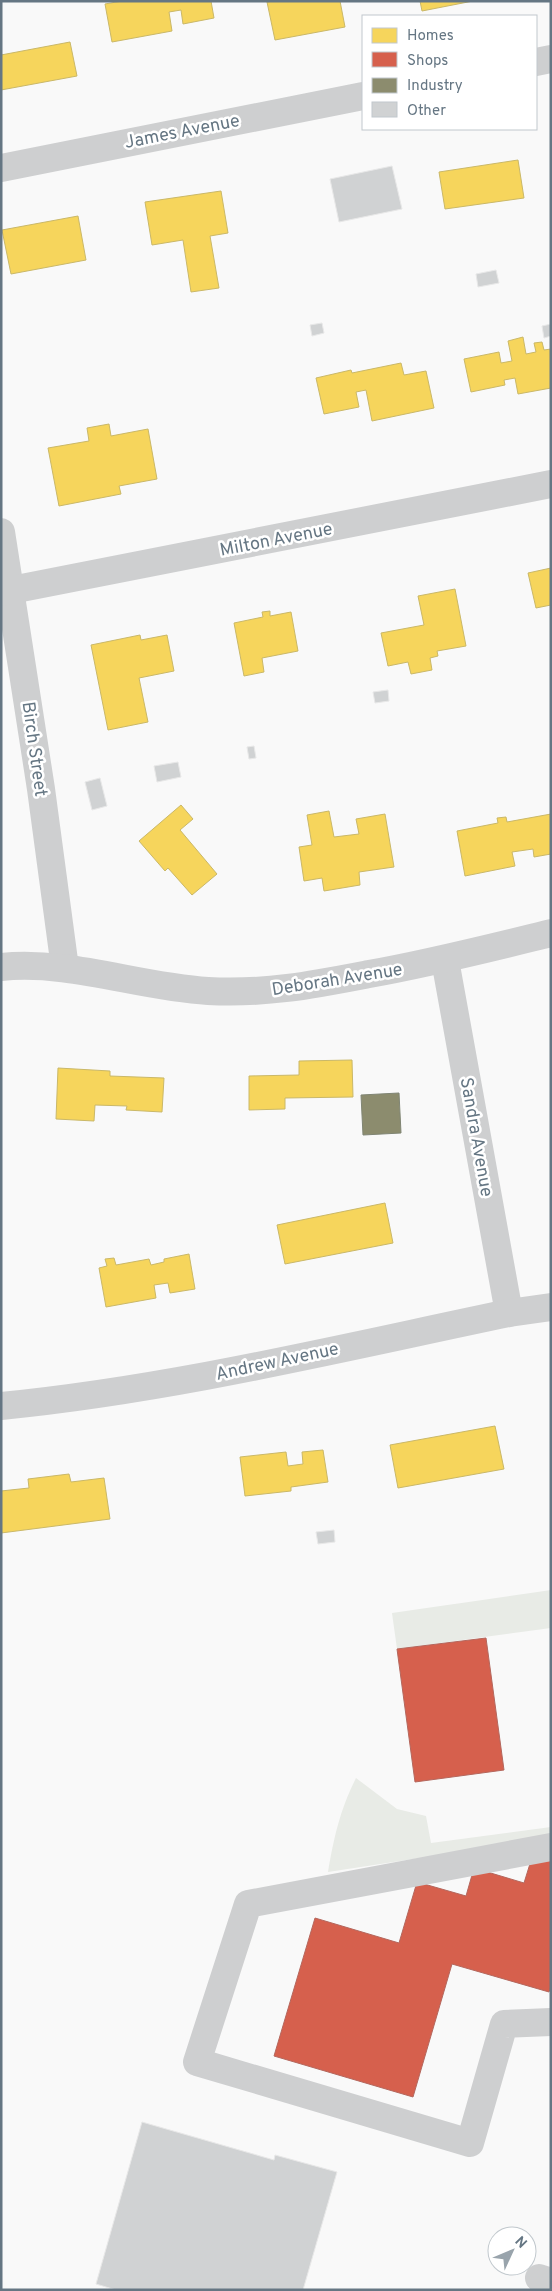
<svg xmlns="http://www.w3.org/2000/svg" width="552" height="2291" viewBox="0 0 552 2291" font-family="Overpass,sans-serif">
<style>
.green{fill:#e8ebe6}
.homes{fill:#f6d55c;stroke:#cab868}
.shops{fill:#d6604d;stroke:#b4675d}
.industry{fill:#8c8c6e;stroke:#808574}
.building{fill:#d0d2d3;stroke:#e8e8e8}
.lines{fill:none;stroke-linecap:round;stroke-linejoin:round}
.minor{stroke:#cecfd0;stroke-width:28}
.labels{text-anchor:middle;stroke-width:5;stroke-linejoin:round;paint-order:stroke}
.street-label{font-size:18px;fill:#657683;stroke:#fff}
</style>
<rect width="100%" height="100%" fill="#f9f9f9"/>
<g class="green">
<path d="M551 1590V1628L397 1649 392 1613Z"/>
<path d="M356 1778 397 1809 426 1816 431 1843 551 1827V1838L328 1872C334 1837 340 1810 356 1778Z"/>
</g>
<g class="homes">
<path d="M122 1H211L214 18 183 24 181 10 169 12 172 31 112 42 105 4Z"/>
<path d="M274 1H340L345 27 275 40 267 2Z"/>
<path d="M420 1H473L422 11Z"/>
<path d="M70 42 77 76 1 90V55Z"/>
<path d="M518 160 524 198 445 209 439 172Z"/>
<path d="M221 191 228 233 210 236 219 288 191 292 183 240 152 245 145 202Z"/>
<path d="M78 216 86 260 11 274 2 230Z"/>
<path d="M523 337 526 354 536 352 534 343 542 342 544 350 551 349V388L518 394 515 378 504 380 505 385 471 392 464 359 499 352 501 363 512 361 508 341Z"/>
<path d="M401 363 404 375 426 371 434 408 372 421 366 390 356 392 359 407 324 414 316 378 351 370 352 373Z"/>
<path d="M109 424 111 436 148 429 157 479 119 486 121 494 59 506 48 448 89 441 87 428Z"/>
<path d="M551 568V605L536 608 528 573Z"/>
<path d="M455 589 466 646 437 651 438 656 430 658 432 670 411 674 408 662 388 666 381 633 424 625 418 596Z"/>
<path d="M270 611V616L291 612 298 651 262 658 264 672 244 676 234 623 263 617 262 612Z"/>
<path d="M140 635 141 640 167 635 174 671 139 678 148 722 108 730 91 645Z"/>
<path d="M181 805 193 819 180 830 217 874 192 895 168 868 165 871 139 841Z"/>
<path d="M329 811 334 837 359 834 356 819 385 814 394 867 359 872 360 885 324 891 322 878 304 881 299 847 312 845 307 815Z"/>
<path d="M551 814V854L534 857 533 849 512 852 515 866 465 876 457 831 498 823 497 818 506 817 507 822Z"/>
<path d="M352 1060 353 1097 285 1098V1109L249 1110V1076L299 1075V1061Z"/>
<path d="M58 1068 110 1071V1076L164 1078 162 1112 126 1110 127 1106 95 1105 94 1121 56 1119Z"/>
<path d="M385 1203 393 1243 285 1264 277 1225Z"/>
<path d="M189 1254 195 1289 170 1293 168 1283 154 1285 156 1298 106 1307 99 1268 107 1266 105 1259 114 1258 116 1265 149 1259 151 1265 164 1262V1259Z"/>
<path d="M495 1426 504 1469 398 1488 390 1445Z"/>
<path d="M323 1450 328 1482 291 1487V1491L245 1496 240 1457 286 1452 288 1466 303 1464 302 1452Z"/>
<path d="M69 1474 71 1482 104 1478 110 1519 1 1533V1491L29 1488 28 1479Z"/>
</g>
<g class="shops">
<path d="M486 1638 504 1770 415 1782 397 1649Z"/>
<path d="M533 1854 551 1860V1986L549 1992 452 1964 413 2097 274 2056 315 1918 399 1943 417 1882 466 1896 474 1868 524 1883Z"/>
</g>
<path class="industry" d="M399 1093 401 1133 363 1135 361 1095Z"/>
<g class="building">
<path d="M392 166 402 209 339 222 330 179Z"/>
<path d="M496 270 499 283 478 287 476 274Z"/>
<path d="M322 323 324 333 312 336 310 325Z"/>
<path d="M551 324V336L544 338 542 326Z"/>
<path d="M388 690 389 701 375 703 373 692Z"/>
<path d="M254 746 256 758 249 759 247 747Z"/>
<path d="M178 762 181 777 157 782 154 766Z"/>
<path d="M100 778 107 806 92 810 85 782Z"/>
<path d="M334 1530 335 1542 318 1544 316 1532Z"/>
<path d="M142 2122 274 2160 275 2155 337 2172 303 2290H116L96 2284Z"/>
</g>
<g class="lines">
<g class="minor">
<path d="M536 62 551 59"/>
<path d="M1 168 363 96"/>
<path d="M1 532 41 789 65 968"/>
<path d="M1 592 551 484"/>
<path d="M445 960 509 1313"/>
<path d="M1 967C71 960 138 987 208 991 267 994 312 985 369 974 431 963 490 948 551 933"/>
<path d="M1 1406C173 1389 341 1348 509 1313L551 1307"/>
<path d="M551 1847 248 1904 197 2062 470 2143 504 2024 551 2022"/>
<path d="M539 2278 551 2282"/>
</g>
</g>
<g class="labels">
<g class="street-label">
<text transform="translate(182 131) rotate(-11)" y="6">James Avenue</text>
<text transform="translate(276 539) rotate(-11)" y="6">Milton Avenue</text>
<text transform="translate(35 749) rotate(82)" y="6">Birch Street</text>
<text transform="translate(337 979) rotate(-9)" y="6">Deborah Avenue</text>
<text transform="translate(477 1137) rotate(80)" y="6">Sandra Avenue</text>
<text transform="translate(277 1361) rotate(-12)" y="6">Andrew Avenue</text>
</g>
</g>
<rect width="552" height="2291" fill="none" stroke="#657683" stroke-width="5"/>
<rect x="362" y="15" width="175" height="115" fill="#ffffff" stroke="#c1c8cd"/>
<rect x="372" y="28" width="25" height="15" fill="#f6d55c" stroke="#c1c8cd"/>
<text x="407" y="40" font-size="15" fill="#657683">Homes</text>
<rect x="372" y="52" width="25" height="15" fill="#d6604d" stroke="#c1c8cd"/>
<text x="407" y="65" font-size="15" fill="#657683">Shops</text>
<rect x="372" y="78" width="25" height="15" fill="#8c8c6e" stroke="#c1c8cd"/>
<text x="407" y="90" font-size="15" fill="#657683">Industry</text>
<rect x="372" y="102" width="25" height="15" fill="#d0d2d3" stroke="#c1c8cd"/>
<text x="407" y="115" font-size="15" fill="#657683">Other</text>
<g transform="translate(512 2251) rotate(46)"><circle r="24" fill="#ffffff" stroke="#c1c8cd"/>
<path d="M0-4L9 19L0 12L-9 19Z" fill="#99a4ac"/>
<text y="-8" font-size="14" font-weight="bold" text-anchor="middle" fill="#657683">N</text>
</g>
</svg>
